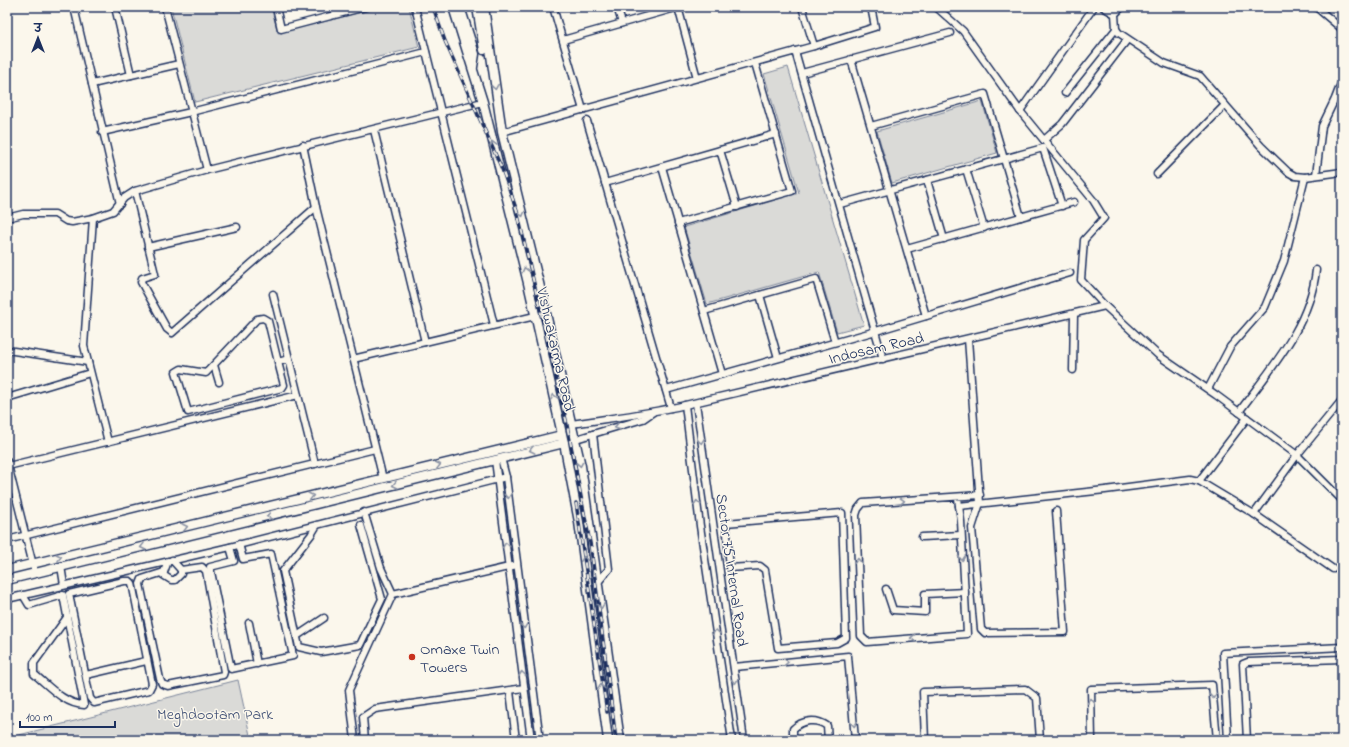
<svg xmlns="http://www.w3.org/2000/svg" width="1349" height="747" viewBox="0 0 1349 747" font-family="'Indie Flower','Playpen Sans Deva',sans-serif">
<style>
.green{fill:#dadad7;stroke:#7a849a}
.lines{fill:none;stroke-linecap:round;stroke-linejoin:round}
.street-casing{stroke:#1b2f5e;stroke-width:9}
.secondary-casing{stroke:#1b2f5e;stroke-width:11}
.street{stroke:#fbf7ec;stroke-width:6}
.secondary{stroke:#fbf7ec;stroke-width:8}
.rail-casing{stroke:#1b2f5e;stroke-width:3.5}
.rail{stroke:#fbf7ec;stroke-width:2;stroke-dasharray:6;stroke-linecap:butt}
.oneway{stroke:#8b93a5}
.poi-dot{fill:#c8321e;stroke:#fbf7ec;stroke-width:1.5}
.labels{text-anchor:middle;stroke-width:3;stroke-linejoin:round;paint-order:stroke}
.street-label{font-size:16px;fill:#1b2f5e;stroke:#fbf7ec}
.poi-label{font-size:16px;fill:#1b2f5e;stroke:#fbf7ec;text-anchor:start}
.park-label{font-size:16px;fill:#415176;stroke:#fbf7ec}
</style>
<rect width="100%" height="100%" fill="#fbf7ec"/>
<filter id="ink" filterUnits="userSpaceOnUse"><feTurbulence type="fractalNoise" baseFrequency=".025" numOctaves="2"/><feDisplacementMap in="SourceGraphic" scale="8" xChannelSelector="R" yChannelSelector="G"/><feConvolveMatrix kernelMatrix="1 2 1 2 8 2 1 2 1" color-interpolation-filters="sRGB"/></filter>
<g filter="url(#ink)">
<g class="green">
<path d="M171 7H271L278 33 383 7H409L419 47 195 102Z"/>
<path d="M788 67 864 325 837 332 819 272 707 304 684 227 799 193 764 74Z"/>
<path d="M982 101 997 153 892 183 877 131Z"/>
<path d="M238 680 251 740H7V738Z"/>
</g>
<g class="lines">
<g class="street-casing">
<g id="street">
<path d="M74 7 120 204"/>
<path d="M115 7 131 75"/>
<path d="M165 7 207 170"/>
<path d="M276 7 281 29 365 7"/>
<path d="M415 7 494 325"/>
<path d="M553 7 583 110"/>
<path d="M617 7 622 23"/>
<path d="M678 7 697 78"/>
<path d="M802 7 814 46"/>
<path d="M936 7 963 31 1020 111 1093 200 1104 218 1084 240 1081 280 1105 306 1158 355 1216 395 1297 455 1342 500"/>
<path d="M1103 7 1115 14"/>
<path d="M1122 7 1115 14 1116 29 1119 33 1164 63 1200 76 1261 146 1288 172 1295 176 1305 177 1342 172"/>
<path d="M1316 7 1342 29"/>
<path d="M563 40 679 7"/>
<path d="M795 51 883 359"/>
<path d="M851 59 926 316"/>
<path d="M802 73 950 33"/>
<path d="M92 84 179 64"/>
<path d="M1065 93 1116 29"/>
<path d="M1020 111 1094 7"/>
<path d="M587 121 671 408"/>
<path d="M871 126 985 94 1021 217"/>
<path d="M374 130 425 342"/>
<path d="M102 132 191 112 426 52"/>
<path d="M502 132 814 46 875 27 871 7"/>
<path d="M1044 140 1062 124 1127 40"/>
<path d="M303 145 316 207 383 479"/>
<path d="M720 150 737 207"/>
<path d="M662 167 722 374"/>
<path d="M966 169 984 228"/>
<path d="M1157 174 1225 105"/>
<path d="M1316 175 1322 126 1335 99 1342 81"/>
<path d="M927 180 944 239"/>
<path d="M605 183 776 134"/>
<path d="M135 191 155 274 142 278 141 282 167 329 172 333 316 207"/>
<path d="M840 204 1043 148 1062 206"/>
<path d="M7 218 23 214H55L66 221 72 222 93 218 113 211 124 198 135 191 207 170 483 102"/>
<path d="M93 218 84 346 108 442"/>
<path d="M678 223 792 191 755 63"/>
<path d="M148 247 237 227"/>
<path d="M907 249 1074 202"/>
<path d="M273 294 315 464"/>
<path d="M760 295 778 358"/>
<path d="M704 311 816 279 835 342"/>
<path d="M968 339 980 503 972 528 981 629 985 633 1065 632 1056 511"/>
<path d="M7 350 88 362"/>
<path d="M353 359 535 316"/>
<path d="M278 362 268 321 263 318 257 319 206 373 181 369 176 372 188 412 282 388 284 385 278 362 289 359"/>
<path d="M214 365 219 382"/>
<path d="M1073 370 1074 314"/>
<path d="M1208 389 1230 347 1265 307 1284 261 1305 177"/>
<path d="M666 390 876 331 1070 273"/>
<path d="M7 398 90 373"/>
<path d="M696 403 744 740"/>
<path d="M685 405 700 526 732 740"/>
<path d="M1239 412C1271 368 1310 326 1316 270"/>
<path d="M572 424C610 418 648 414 685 405L1105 306"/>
<path d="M593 434 609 569 598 582"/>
<path d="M576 439 643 419 653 412"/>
<path d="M501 458 506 477 540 740"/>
<path d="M495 460 531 740"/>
<path d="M7 461 35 573"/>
<path d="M8 466 298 395"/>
<path d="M1199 481 1247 418"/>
<path d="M958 498 961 521 967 634 867 642 861 636 856 515 858 509 863 503 980 495"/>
<path d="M959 506 1105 490 1190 479 1199 481 1254 514 1333 569"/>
<path d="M364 512 381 568 393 594"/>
<path d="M842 513 846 638 837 643 778 648 765 570 760 566 730 568 726 523Z"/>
<path d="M1254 514 1297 455 1342 400"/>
<path d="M317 525 311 535 283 571 299 647 321 652 360 645 382 599 361 525"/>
<path d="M922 537 961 535"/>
<path d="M7 540 375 449"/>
<path d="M230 547 234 561 210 567 231 669 293 656 271 554 243 559 239 544"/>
<path d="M168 561 163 575 171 580H175L181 574V570L172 560"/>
<path d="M61 566 64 585"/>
<path d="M164 572 142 579 140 584 160 679 162 684 168 686 223 675 224 672 206 571 202 567 181 570"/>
<path d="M124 581H130L132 583 152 684 149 690 94 703 90 698 69 594Z"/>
<path d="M886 589 893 610 925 612V594L965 592"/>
<path d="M23 595 29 605 63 595 84 705C64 704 49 686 34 674V663L68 616"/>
<path d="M7 599 230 547 506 477"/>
<path d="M249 623 257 664"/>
<path d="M297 636 324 618"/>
<path d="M734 667 848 656 855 740"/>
<path d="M86 675 146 661"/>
<path d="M510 691 516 740"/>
<path d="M355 740 349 690 393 594 517 565"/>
<path d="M365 740 363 717 375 709 524 688"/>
<path d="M793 740V729C802 720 816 718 827 726L828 740"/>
<path d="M925 740 923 692 1025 689 1037 698 1040 740"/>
<path d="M1092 740 1091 689 1212 685 1217 740"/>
<path d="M1228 740 1223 653 1342 647"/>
<path d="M1247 740 1243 664 1248 662 1342 659"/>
</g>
</g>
<g class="secondary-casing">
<g id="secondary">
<path d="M453 7 483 102 528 283 564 443 579 522 608 740"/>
<path d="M460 7 475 54 473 67"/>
<path d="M477 7 484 50"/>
<path d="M484 7 502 132 539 283 581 466 620 740"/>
<path d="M7 570 562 435"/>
<path d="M7 580 564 443"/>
</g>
</g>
<use href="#street" class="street"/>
<use href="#secondary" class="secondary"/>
<g class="rail-casing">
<g id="rail">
<path d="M433 7 445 41 502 169 517 211 566 420 591 548 616 740"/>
<path d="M576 503 607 712"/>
</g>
</g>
<use href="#rail" class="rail"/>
</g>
<defs><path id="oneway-chevron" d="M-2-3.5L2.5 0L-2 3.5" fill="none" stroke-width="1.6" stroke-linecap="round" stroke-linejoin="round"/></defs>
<g class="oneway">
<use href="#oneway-chevron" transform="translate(495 87) rotate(81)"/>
<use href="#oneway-chevron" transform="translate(493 144) rotate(-104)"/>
<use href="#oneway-chevron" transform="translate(522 214) rotate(76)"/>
<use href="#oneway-chevron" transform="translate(525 270) rotate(-104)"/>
<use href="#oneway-chevron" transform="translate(554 397) rotate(-103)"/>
<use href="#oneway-chevron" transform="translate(617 427) rotate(164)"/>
<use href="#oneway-chevron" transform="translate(701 441) rotate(82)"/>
<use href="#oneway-chevron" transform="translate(532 450) rotate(166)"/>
<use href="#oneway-chevron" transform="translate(580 464) rotate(80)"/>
<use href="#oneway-chevron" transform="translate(438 465) rotate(-14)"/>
<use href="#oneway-chevron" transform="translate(395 485) rotate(166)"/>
<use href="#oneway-chevron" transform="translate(311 496) rotate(-14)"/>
<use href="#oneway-chevron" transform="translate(508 496) rotate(83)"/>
<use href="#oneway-chevron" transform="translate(902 501) rotate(-3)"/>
<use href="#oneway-chevron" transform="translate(697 503) rotate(-97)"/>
<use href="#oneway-chevron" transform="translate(269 516) rotate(166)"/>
<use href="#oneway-chevron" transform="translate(185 527) rotate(-14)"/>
<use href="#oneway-chevron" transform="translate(506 545) rotate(-98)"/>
<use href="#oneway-chevron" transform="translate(143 547) rotate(166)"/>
<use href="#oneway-chevron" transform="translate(59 557) rotate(-14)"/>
<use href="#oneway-chevron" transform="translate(962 558) rotate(86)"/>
<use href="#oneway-chevron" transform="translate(584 559) rotate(-98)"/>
<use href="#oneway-chevron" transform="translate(858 561) rotate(-92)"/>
<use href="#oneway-chevron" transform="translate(601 606) rotate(82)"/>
<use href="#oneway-chevron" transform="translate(524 626) rotate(83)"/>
<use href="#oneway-chevron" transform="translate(716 632) rotate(-98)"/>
<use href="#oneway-chevron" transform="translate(913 638) rotate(176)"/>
<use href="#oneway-chevron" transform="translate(786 662) rotate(-5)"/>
<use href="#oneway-chevron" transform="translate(522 674) rotate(-97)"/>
<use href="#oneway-chevron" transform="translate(735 681) rotate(82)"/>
<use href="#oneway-chevron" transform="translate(601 687) rotate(-98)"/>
<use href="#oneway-chevron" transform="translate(1213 696) rotate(84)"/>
<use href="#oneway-chevron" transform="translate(1091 701) rotate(-91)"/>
<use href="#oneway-chevron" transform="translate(854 724) rotate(85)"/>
</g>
</g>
<circle class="poi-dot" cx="412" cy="657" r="4"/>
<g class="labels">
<g class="street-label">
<text transform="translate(876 347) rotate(-13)" y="6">Indosam Road</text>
<text transform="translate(557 349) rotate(77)" y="6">Vishwakarma Road</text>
<text transform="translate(733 570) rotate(82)" y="6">Sector 75 Internal Road</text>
</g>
<g class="poi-label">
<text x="420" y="654">Omaxe Twin<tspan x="420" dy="18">Towers</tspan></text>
</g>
<g class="park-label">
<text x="215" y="719">Meghdootam Park</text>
</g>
</g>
<rect width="1349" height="747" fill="none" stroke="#fbf7ec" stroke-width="24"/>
<rect x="12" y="12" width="1325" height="723" fill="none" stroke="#1b2f5e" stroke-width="1.5" filter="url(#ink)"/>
<g transform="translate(38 38)" stroke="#fbf7ec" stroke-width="3" paint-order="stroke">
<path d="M0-3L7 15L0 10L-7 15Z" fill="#1b2f5e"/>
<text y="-6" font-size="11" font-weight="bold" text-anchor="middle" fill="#1b2f5e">उ</text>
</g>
<path d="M20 721v6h95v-6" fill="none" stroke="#1b2f5e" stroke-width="2"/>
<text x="26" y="721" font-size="12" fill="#1b2f5e" stroke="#fbf7ec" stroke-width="3" paint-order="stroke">100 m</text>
</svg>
